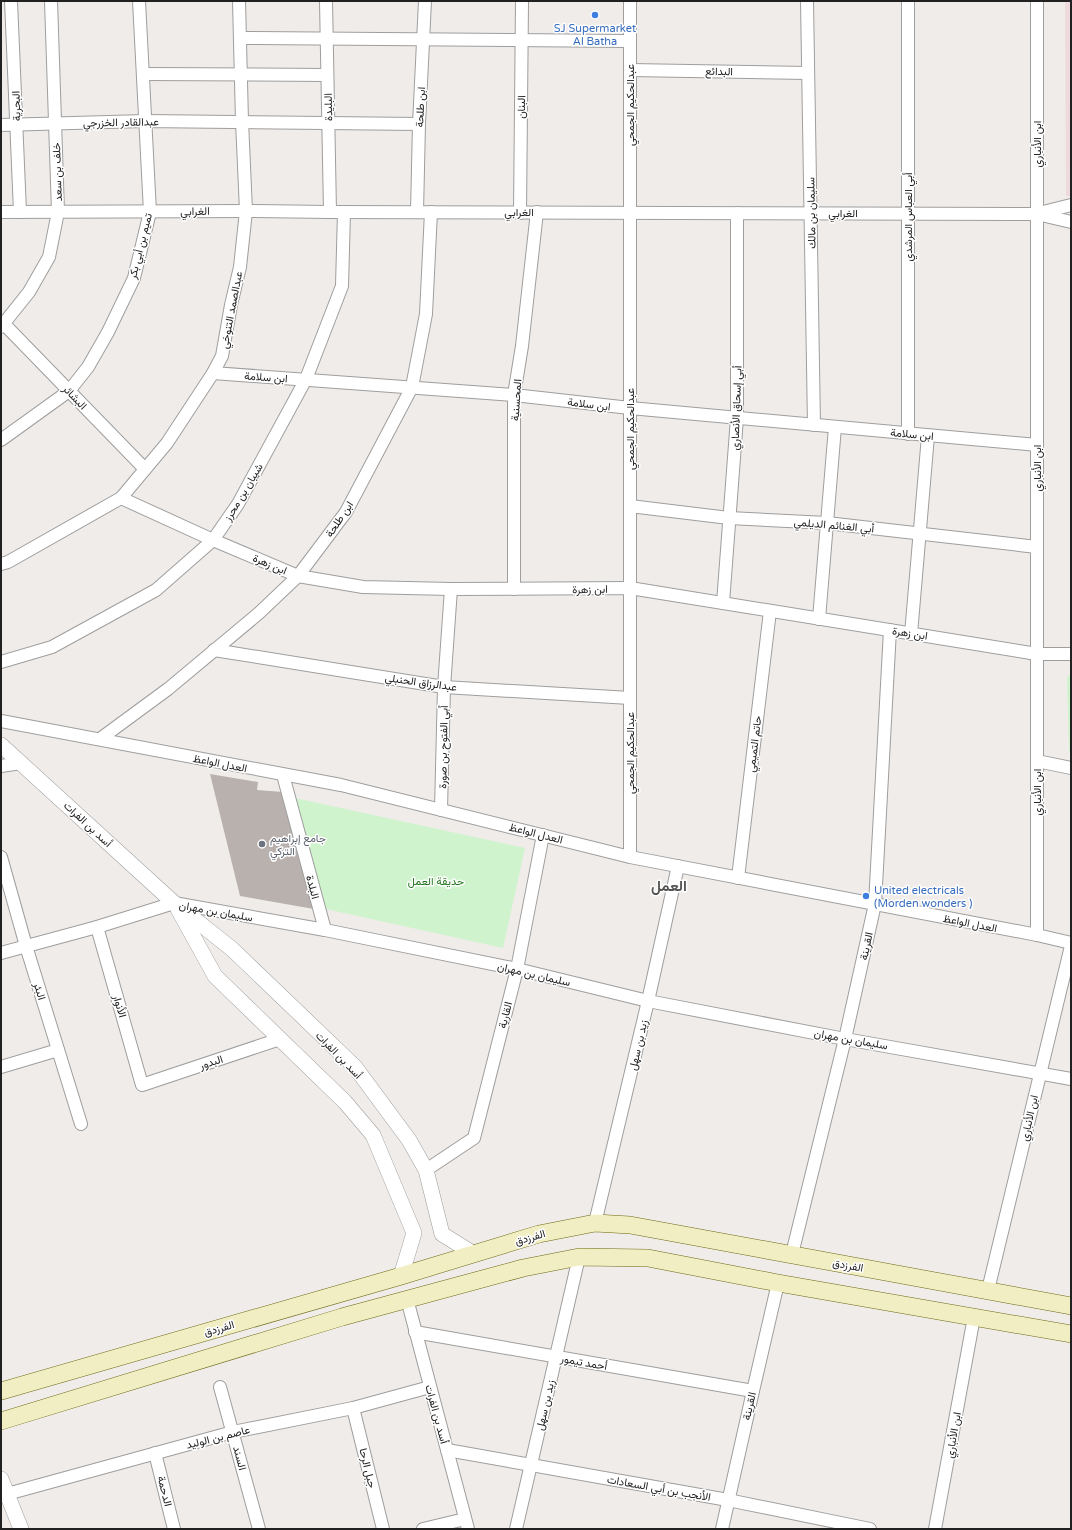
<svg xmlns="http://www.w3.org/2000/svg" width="1072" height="1530" viewBox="0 0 1072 1530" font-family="'Varela Round',Vazirmatn,sans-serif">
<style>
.commercial{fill:#eedadc}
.park{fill:#cff3cc}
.building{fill:#b9b1ae}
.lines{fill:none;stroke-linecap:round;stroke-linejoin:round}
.minor-casing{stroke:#9e9e9e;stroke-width:14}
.tertiary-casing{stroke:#9e9e9e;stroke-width:16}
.secondary-casing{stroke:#6c6913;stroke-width:18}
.minor{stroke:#fff;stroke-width:12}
.tertiary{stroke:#fff;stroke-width:15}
.secondary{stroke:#f2eec4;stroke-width:17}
.shop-dot{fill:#3f7fe0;stroke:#fff;stroke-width:1.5}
.worship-dot{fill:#6b7280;stroke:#fff;stroke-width:1.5}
.labels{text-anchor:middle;stroke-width:3;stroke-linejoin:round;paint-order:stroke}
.shop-label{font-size:11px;fill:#366cbe;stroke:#fff}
.street-label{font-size:11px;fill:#212121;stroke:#fff}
.worship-label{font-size:11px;fill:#5b616d;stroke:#fff;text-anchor:start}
.park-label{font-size:11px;fill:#20731a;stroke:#fff}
.district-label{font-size:15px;font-weight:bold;fill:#545454;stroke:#fff}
</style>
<rect width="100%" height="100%" fill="#f0ece9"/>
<path class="commercial" d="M1065 1H1071V196H1066Z"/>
<g class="park">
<path d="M1071 673V753L1069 752 1067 677Z"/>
<path d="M295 798 525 848 503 948 326 909Z"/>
</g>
<path class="building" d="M210 774 258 782 257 790 283 792 314 909 240 896Z"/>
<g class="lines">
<g class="minor-casing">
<g id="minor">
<path d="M11 1 20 212"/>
<path d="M326 1 330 212"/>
<path d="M630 1V857"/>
<path d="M807 1 814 425"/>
<path d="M908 1V434"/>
<path d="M240 38 630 41"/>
<path d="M630 70 808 73"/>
<path d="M143 74 327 75"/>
<path d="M1 125 145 121 419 124"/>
<path d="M1 212 246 211 330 212 1037 214 1071 222"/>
<path d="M417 212 419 124 425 1"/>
<path d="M520 213 522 1"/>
<path d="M1039 213 1071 205"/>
<path d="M4 324 145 469"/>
<path d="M1 327 29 292 49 257 58 212 51 1"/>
<path d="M213 373 514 395 630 408 1037 445"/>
<path d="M1 440 69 391 88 367 108 332 134 278 150 212 139 1"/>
<path d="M121 498 213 540 298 576 363 587 451 589 630 588 1037 654H1071"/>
<path d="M630 506 729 518 827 523 1037 547"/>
<path d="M1 564 8 562 121 498 167 443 213 373 222 356 231 305 240 267 246 211 242 121 239 1"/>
<path d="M514 589V395L522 346 537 212"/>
<path d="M723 603 737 418V213"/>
<path d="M819 619 835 427"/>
<path d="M911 634 928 436"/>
<path d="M214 650 444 687 630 698"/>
<path d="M1 662 52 647 156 590 213 540 238 504 306 379 342 286 344 212"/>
<path d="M1 721 341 785 630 857 1037 935 1071 943"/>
<path d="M100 739 168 689 259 613 298 576 346 512 412 387 426 314 431 212"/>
<path d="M1037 761 1071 768"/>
<path d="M1 766 21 763"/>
<path d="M283 775 325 930"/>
<path d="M441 810 444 687 451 589"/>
<path d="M1 857 26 946 81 1124"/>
<path d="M738 878 770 611"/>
<path d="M97 927 142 1085 280 1039"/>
<path d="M1037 935V1"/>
<path d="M1 953 97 927 174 903 325 930 517 969 648 1001 845 1039 1071 1079"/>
<path d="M1 1067 58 1050"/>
<path d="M426 1170 474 1138 517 969 543 835"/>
<path d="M595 1223 648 1001 678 866"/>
<path d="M792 1254 845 1039 875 904 890 630"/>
<path d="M988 1290 1071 946"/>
<path d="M407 1299 468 1529"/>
<path d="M415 1332 753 1391"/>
<path d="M220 1387 259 1529"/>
<path d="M353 1408 383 1529"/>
<path d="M447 1450 728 1500 870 1529"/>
<path d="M155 1453 174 1529"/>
<path d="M7 1494 233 1432 353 1408 430 1387"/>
<path d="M423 1529 465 1519"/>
<path d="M516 1529 579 1257"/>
<path d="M722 1529 753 1391 778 1283"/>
<path d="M935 1529 974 1317"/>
</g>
</g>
<g class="tertiary-casing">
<g id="tertiary">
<path d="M1 745 174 903 232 949 355 1067 409 1140 426 1170 442 1234 474 1254"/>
<path d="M178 909 215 976 345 1102 373 1135 414 1233 401 1276"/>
<path d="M1 1479 21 1529"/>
</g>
</g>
<g class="secondary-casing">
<g id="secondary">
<path d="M1 1391 401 1276 539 1234 595 1223 630 1225 1071 1306"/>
<path d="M1 1421 342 1317 523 1268 579 1257 648 1258 778 1283 1071 1334"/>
</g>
</g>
<use href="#minor" class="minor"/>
<use href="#tertiary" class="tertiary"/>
<use href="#secondary" class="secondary"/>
</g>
<g class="shop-dot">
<circle cx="595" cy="15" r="4"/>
<circle cx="866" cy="896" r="4"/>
</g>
<circle class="worship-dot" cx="262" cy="844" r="4"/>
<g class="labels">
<g class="shop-label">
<text x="595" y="32">SJ Supermarket<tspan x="595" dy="13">Al Batha</tspan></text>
<text x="874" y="894" text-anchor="start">United electricals<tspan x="874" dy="13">(Morden wonders )</tspan></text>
</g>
<g class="street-label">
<text transform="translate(719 71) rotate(1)" y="4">البدائع</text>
<text transform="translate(630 105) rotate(-90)" y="4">عبدالحكيم الجمحي</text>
<text transform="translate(16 106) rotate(-92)" y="4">البحرية</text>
<text transform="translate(328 107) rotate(-91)" y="4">البليدة</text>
<text transform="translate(420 107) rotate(-87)" y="4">ابن طلحة</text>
<text transform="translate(521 107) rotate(-89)" y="4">البنان</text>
<text transform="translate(121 122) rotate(-1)" y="4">عبدالقادر الخزرجي</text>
<text transform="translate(1037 144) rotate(-90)" y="4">ابن الأنباري</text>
<text transform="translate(57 172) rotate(-92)" y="4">خلف بن سعد</text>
<text transform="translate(195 211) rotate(-1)" y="4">الغرابي</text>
<text x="519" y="216">الغرابي</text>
<text transform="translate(811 213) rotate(-91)" y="4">سليمان بن مالك</text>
<text x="843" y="217">الغرابي</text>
<text transform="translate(908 217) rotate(-90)" y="4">أبي العباس المرشدي</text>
<text transform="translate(140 246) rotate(-76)" y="4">تميم بن أبي بكر</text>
<text transform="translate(231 310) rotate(-79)" y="4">عبدالصمد التنوخي</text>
<text transform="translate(266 377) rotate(4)" y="4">ابن سلامة</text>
<text transform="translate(75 397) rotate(46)" y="4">البشائر</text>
<text transform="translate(516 400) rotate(-86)" y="4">المحسنية</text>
<text transform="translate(589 404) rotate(7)" y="4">ابن سلامة</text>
<text transform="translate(736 408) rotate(-88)" y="4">أبي إسحاق الأنصاري</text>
<text transform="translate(630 429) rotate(-90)" y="4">عبدالحكيم الجمحي</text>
<text transform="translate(912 434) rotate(5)" y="4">ابن سلامة</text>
<text transform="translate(1037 468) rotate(-90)" y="4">ابن الأنباري</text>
<text transform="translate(243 492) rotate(-59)" y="4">شيبان بن محرز</text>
<text transform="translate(339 519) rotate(-56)" y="4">ابن طلحة</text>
<text transform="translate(834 525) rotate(5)" y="4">أبي الغنائم الديلمي</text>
<text transform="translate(270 564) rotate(23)" y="4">ابن زهرة</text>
<text transform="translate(590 589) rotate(-1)" y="4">ابن زهرة</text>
<text transform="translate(910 633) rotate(9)" y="4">ابن زهرة</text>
<text transform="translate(421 682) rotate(8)" y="4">عبدالرزاق الحنبلي</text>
<text transform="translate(754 744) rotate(-83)" y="4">حاتم التميمي</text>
<text transform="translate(443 747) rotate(-89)" y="4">أبي الفتوح بن صورة</text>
<text transform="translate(630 753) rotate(-90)" y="4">عبدالحكيم الجمحي</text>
<text transform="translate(220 763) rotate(11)" y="4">العدل الواعظ</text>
<text transform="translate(1037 792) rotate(-90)" y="4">ابن الأنباري</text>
<text transform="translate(88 824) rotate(43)" y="4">أسد بن الفرات</text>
<text transform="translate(536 833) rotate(14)" y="4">العدل الواعظ</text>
<text transform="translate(313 887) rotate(75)" y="4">البلدة</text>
<text transform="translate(216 911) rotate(10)" y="4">سليمان بن مهران</text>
<text transform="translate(970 923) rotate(11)" y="4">العدل الواعظ</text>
<text transform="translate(866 946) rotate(-78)" y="4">القرينة</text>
<text transform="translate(534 974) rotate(13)" y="4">سليمان بن مهران</text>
<text transform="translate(40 991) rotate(73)" y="4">البئر</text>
<text transform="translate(120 1006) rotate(74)" y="4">الأنوار</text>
<text transform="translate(505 1015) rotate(-76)" y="4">القارية</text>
<text transform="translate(851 1039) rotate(10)" y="4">سليمان بن مهران</text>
<text transform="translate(638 1045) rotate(-77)" y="4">زيد بن سهل</text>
<text transform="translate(339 1055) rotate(46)" y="4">أسد بن الفرات</text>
<text transform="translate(211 1062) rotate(-18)" y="4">البدور</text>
<text transform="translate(1029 1118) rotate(-77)" y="4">ابن الأنباري</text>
<text transform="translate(530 1237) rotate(-16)" y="4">الفرزدق</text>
<text transform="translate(848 1265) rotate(10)" y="4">الفرزدق</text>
<text transform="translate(219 1328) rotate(-16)" y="4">الفرزدق</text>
<text transform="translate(584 1362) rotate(10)" y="4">أحمد تيمور</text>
<text transform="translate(545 1405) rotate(-77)" y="4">زيد بن سهل</text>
<text transform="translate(749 1406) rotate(-77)" y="4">القرينة</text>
<text transform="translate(437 1414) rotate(75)" y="4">أسد بن الفرات</text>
<text transform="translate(953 1435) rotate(-80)" y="4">ابن الأنباري</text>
<text transform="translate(218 1437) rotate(-14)" y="4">عاصم بن الوليد</text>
<text transform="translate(240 1458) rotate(75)" y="4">السند</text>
<text transform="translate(368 1468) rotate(76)" y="4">جبل الرحا</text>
<text transform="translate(659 1488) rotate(10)" y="4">الأنجب بن أبي السعادات</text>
<text transform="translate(165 1491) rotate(76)" y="4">الدحمة</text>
</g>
<g class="worship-label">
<text x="270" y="842">جامع إبراهيم<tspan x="270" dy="13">التركي</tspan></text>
</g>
<g class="park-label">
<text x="436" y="885">حديقة العمل</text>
</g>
<g class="district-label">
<text x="669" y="891">العمل</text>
</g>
</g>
<rect width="1072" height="1530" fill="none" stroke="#212121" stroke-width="4"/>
</svg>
